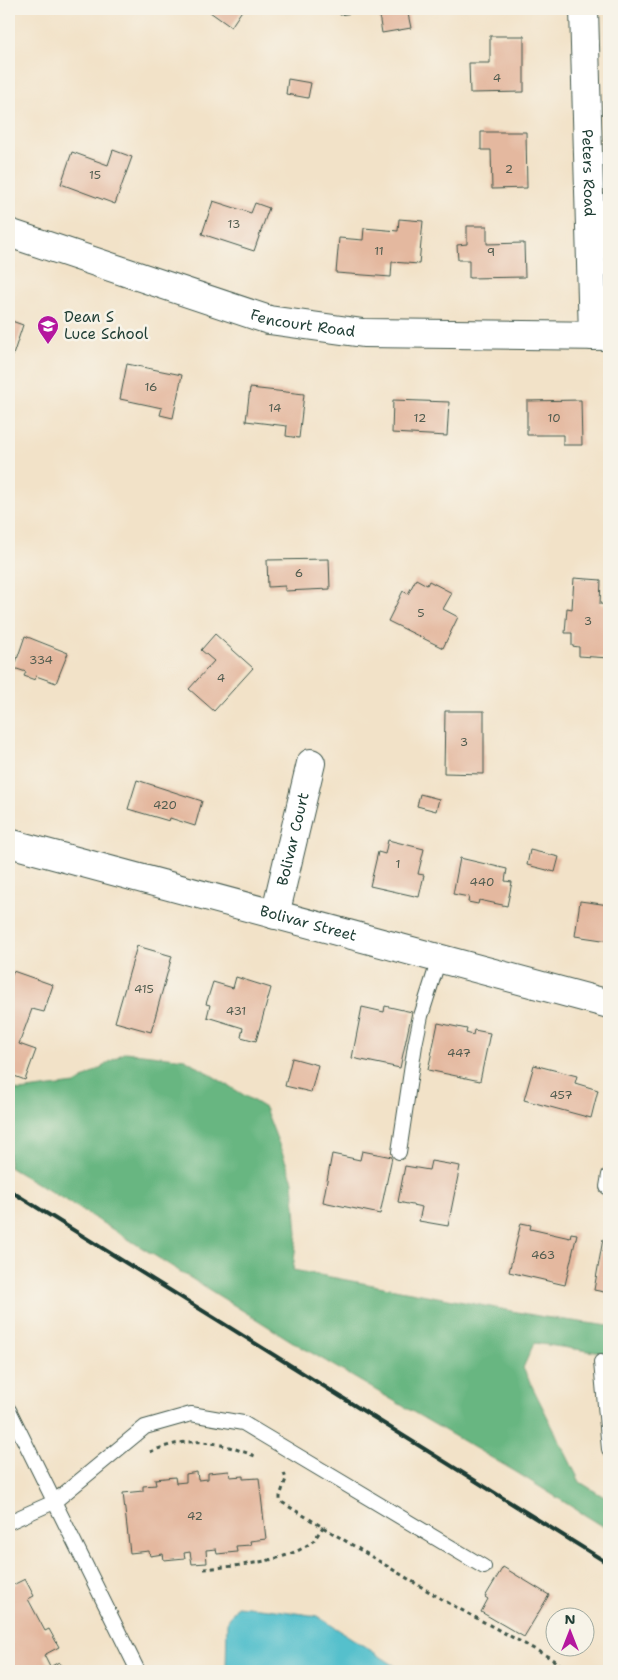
<svg xmlns="http://www.w3.org/2000/svg" width="618" height="1680" viewBox="0 0 618 1680" font-family="'Shantell Sans',sans-serif">
<style>
.forest{fill:#67b681;stroke:#437a5a}
.water{fill:#54c0cc;stroke:#3a7e80}
.building{fill:#e4b89f}
.lines{fill:none;stroke-linecap:round;stroke-linejoin:round}
.lane-casing{stroke:#3f564a;stroke-width:16}
.street-casing{stroke:#3f564a;stroke-width:30}
.secondary-casing{stroke:#3f564a;stroke-width:30}
.path{stroke:#3f564a;stroke-width:3;stroke-dasharray:4 4;stroke-linecap:butt}
.lane{stroke:#fff;stroke-width:14}
.street{stroke:#fff;stroke-width:28}
.secondary{stroke:#fff;stroke-width:28}
.rail{stroke:#1f3d34;stroke-width:4}
.labels{text-anchor:middle;stroke-width:5;stroke-linejoin:round;paint-order:stroke}
.number-label{font-size:12px;fill:#505c4f}
.street-label{font-size:15px;fill:#1f3d34;stroke:#f7f3e8}
.poi-label{font-size:15px;fill:#1f3d34;stroke:#f7f3e8;text-anchor:start}
</style>
<rect width="100%" height="100%" fill="#f7f3e8"/>
<filter id="ink" filterUnits="userSpaceOnUse"><feTurbulence type="fractalNoise" baseFrequency=".02" numOctaves="2"/><feDisplacementMap in="SourceGraphic" scale="10" xChannelSelector="R" yChannelSelector="G"/><feConvolveMatrix kernelMatrix="1 2 1 2 8 2 1 2 1" color-interpolation-filters="sRGB"/></filter>
<filter id="wash" filterUnits="userSpaceOnUse"><feTurbulence type="fractalNoise" baseFrequency=".0096" numOctaves="4" result="noise"/><feDisplacementMap in="SourceGraphic" scale="20" xChannelSelector="R" yChannelSelector="G"/><feGaussianBlur stdDeviation="1.12" result="paint"/><feColorMatrix in="noise" values="0 0 0 0 0 0 0 0 0 0 0 0 0 0 0 0 0 1.4 0 .05"/><feComposite in="paint" operator="in"/></filter>
<g filter="url(#wash)">
<rect width="100%" height="100%" fill="#f2e2c8"/>
<path class="forest" d="M125 1052 185 1059 265 1108 293 1181 297 1234 293 1270 544 1317 609 1326V1354L534 1343 523 1368 580 1482 609 1500V1530L516 1472 293 1342 72 1204 9 1167V1085L19 1091 75 1084Z"/>
<path class="water" d="M237 1606 269 1609 317 1616 403 1671H226L227 1622Z"/>
<g id="blocks">
<g class="building">
<path d="M212 9H243L231 27 210 12Z"/>
<path d="M338 9H371V10L340 15Z"/>
<path d="M378 9H407L411 28 382 33Z"/>
<path d="M490 36H524V92L470 93 469 63H490Z"/>
<path d="M288 79 311 83 308 98 286 94Z"/>
<path d="M481 132H526L527 188 492 189 491 150H481Z"/>
<path d="M113 150 132 157 115 204 61 184 72 152 108 165Z"/>
<path d="M213 201 251 213 255 203 269 208 254 251 202 234Z"/>
<path d="M399 219 423 221 419 264 392 262 391 277 336 273 339 238 363 240 364 228 398 231Z"/>
<path d="M467 226H487V244L524 243 525 277 469 278V260H458L457 245 467 244Z"/>
<path d="M9 320 23 325 9 367Z"/>
<path d="M127 364 182 375 173 418 160 415 162 408 120 399Z"/>
<path d="M250 388 304 394 299 438 286 436 287 426 246 421Z"/>
<path d="M393 400 449 402 447 436 392 433Z"/>
<path d="M581 400 582 445H563V435H527V401Z"/>
<path d="M329 559 330 589 285 591V586L268 587 267 560Z"/>
<path d="M574 578 601 580 600 604 609 605V658L579 656V647L572 646V633H565L567 608 572 609Z"/>
<path d="M416 579 427 585 429 581 452 593 443 609 458 617 443 648 388 621 403 591 408 594Z"/>
<path d="M215 634 253 668 214 711 189 689 214 661 201 650Z"/>
<path d="M25 636 68 653 56 683 36 676 35 680 24 676 26 672 14 668Z"/>
<path d="M445 711H484V774L444 773Z"/>
<path d="M137 780 202 801 195 826 170 818 169 821 128 809Z"/>
<path d="M420 794 439 799 436 811 417 806Z"/>
<path d="M388 840 424 849 418 874 424 875 419 897 370 886 378 852 385 854Z"/>
<path d="M530 850 559 857 555 872 527 865Z"/>
<path d="M460 858 507 869 505 881 512 882 507 906 479 900 478 904 468 902 469 897 453 894Z"/>
<path d="M580 901 609 905V941L575 936Z"/>
<path d="M137 946 172 956 151 1032 115 1022Z"/>
<path d="M13 971 53 985 44 1012 32 1009 19 1044 36 1050 25 1080 9 1074V984Z"/>
<path d="M236 977 271 988 256 1041 241 1037 243 1028 207 1017 210 1005 206 1004 213 982 233 988Z"/>
<path d="M385 1006 412 1012 400 1068 352 1058 362 1007 384 1012Z"/>
<path d="M438 1023 467 1029 466 1033 473 1035 474 1030 490 1033 480 1081 428 1070Z"/>
<path d="M292 1058 318 1065 311 1092 285 1086Z"/>
<path d="M534 1065 577 1076 575 1083 598 1090 591 1118 524 1100Z"/>
<path d="M362 1151 392 1157 380 1214 323 1202 332 1154 360 1160Z"/>
<path d="M431 1161 460 1166 448 1226 419 1221 422 1207 398 1202 405 1166 429 1170Z"/>
<path d="M521 1223 531 1225 530 1229 570 1238 571 1233 577 1234 565 1285 509 1272Z"/>
<path d="M603 1239 609 1240V1293L594 1290Z"/>
<path d="M229 1471 230 1477 243 1476V1479L259 1478 266 1539 250 1541 251 1545 236 1546 237 1552 217 1554 216 1549 206 1550 207 1563 192 1564 190 1552 184 1553 185 1558 164 1560 163 1554 150 1556 149 1551 130 1553 123 1493 143 1491V1486L156 1485 155 1479 175 1477 176 1483 186 1482V1474L197 1472 198 1480 208 1479V1473Z"/>
<path d="M503 1567 549 1595 524 1637 481 1612 488 1599 485 1597Z"/>
<path d="M25 1579 34 1596 28 1599 45 1631 49 1629 59 1647 44 1655 50 1667 59 1662 64 1671H9V1582L11 1586Z"/>
</g>
</g>
</g>
<g filter="url(#ink)">
<use href="#blocks" fill-opacity="0" stroke="#3f564a" stroke-width="1"/>
<g class="lines">
<g class="lane-casing">
<g id="lane">
<path d="M399 1152 415 1045 421 1016 439 959"/>
<path d="M607 1187 609 1175"/>
<path d="M601 1362 609 1449"/>
<path d="M9 1410 138 1671"/>
<path d="M9 1522 54 1502 145 1427 191 1414 243 1423 484 1567"/>
</g>
</g>
<g class="street-casing">
<g id="street">
<path id="s1" d="M584 9 593 336"/>
<path id="s2" d="M9 233 269 320 363 333 609 336"/>
<path id="s3" d="M275 915 311 763"/>
</g>
</g>
<g class="secondary-casing">
<g id="secondary">
<path id="s4" d="M9 843 609 1004"/>
</g>
</g>
<g class="path">
<path d="M150 1452C190 1435 216 1441 255 1456"/>
<path d="M284 1473 286 1479 280 1496V1501L283 1503 443 1600 547 1656 570 1671"/>
<path d="M204 1569C234 1566 291 1562 314 1540 317 1536 320 1531 323 1527"/>
</g>
<use href="#lane" class="lane"/>
<use href="#street" class="street"/>
<use href="#secondary" class="secondary"/>
<path class="rail" d="M9 1190 609 1564"/>
</g>
</g>
<defs>
<g id="school-pin" transform="scale(1.125)"><path d="M0 17L-7.5 6A9.5 9.5 0 1 1 7.5 6Z" fill="#b5179e" stroke="#f7f3e8"/><path d="M0-5L7-2L0 1L-7-2ZM-4 1L0 2.5L4 1V4Q0 6-4 4Z" fill="#fff"/></g>
</defs>
<g fill-rule="evenodd">
<use href="#school-pin" x="48" y="326"/>
</g>
<g class="labels">
<g class="number-label">
<text x="497" y="82">4</text>
<text x="509" y="173">2</text>
<text x="95" y="179">15</text>
<text x="234" y="228">13</text>
<text x="379" y="255">11</text>
<text x="491" y="256">9</text>
<text x="151" y="391">16</text>
<text x="275" y="412">14</text>
<text x="420" y="422">12</text>
<text x="554" y="422">10</text>
<text x="299" y="577">6</text>
<text x="421" y="617">5</text>
<text x="588" y="625">3</text>
<text x="41" y="664">334</text>
<text x="221" y="682">4</text>
<text x="464" y="746">3</text>
<text x="165" y="809">420</text>
<text x="398" y="868">1</text>
<text x="482" y="886">440</text>
<text x="144" y="993">415</text>
<text x="236" y="1015">431</text>
<text x="459" y="1057">447</text>
<text x="561" y="1099">457</text>
<text x="543" y="1259">463</text>
<text x="195" y="1520">42</text>
</g>
<g class="street-label">
<text dy="5" stroke="none"><textPath href="#s1" startOffset="164">Peters Road</textPath></text>
<text dy="5" stroke="none"><textPath href="#s2" startOffset="308">Fencourt Road</textPath></text>
<text dy="5" stroke="none"><textPath href="#s3" startOffset="78">Bolivar Court</textPath></text>
<text dy="5" stroke="none"><textPath href="#s4" startOffset="310">Bolivar Street</textPath></text>
</g>
<g class="poi-label">
<text x="64" y="322">Dean S<tspan x="64" dy="17">Luce School</tspan></text>
</g>
</g>
<rect width="618" height="1680" fill="none" stroke="#f7f3e8" stroke-width="30"/>
<g transform="translate(570 1632)"><circle r="24" fill="#f7f3e8" stroke="#a1aaa0"/>
<path d="M0-4L9 19L0 12L-9 19Z" fill="#b5179e"/>
<text y="-8" font-size="14" font-weight="bold" text-anchor="middle" fill="#1f3d34">N</text>
</g>
</svg>
